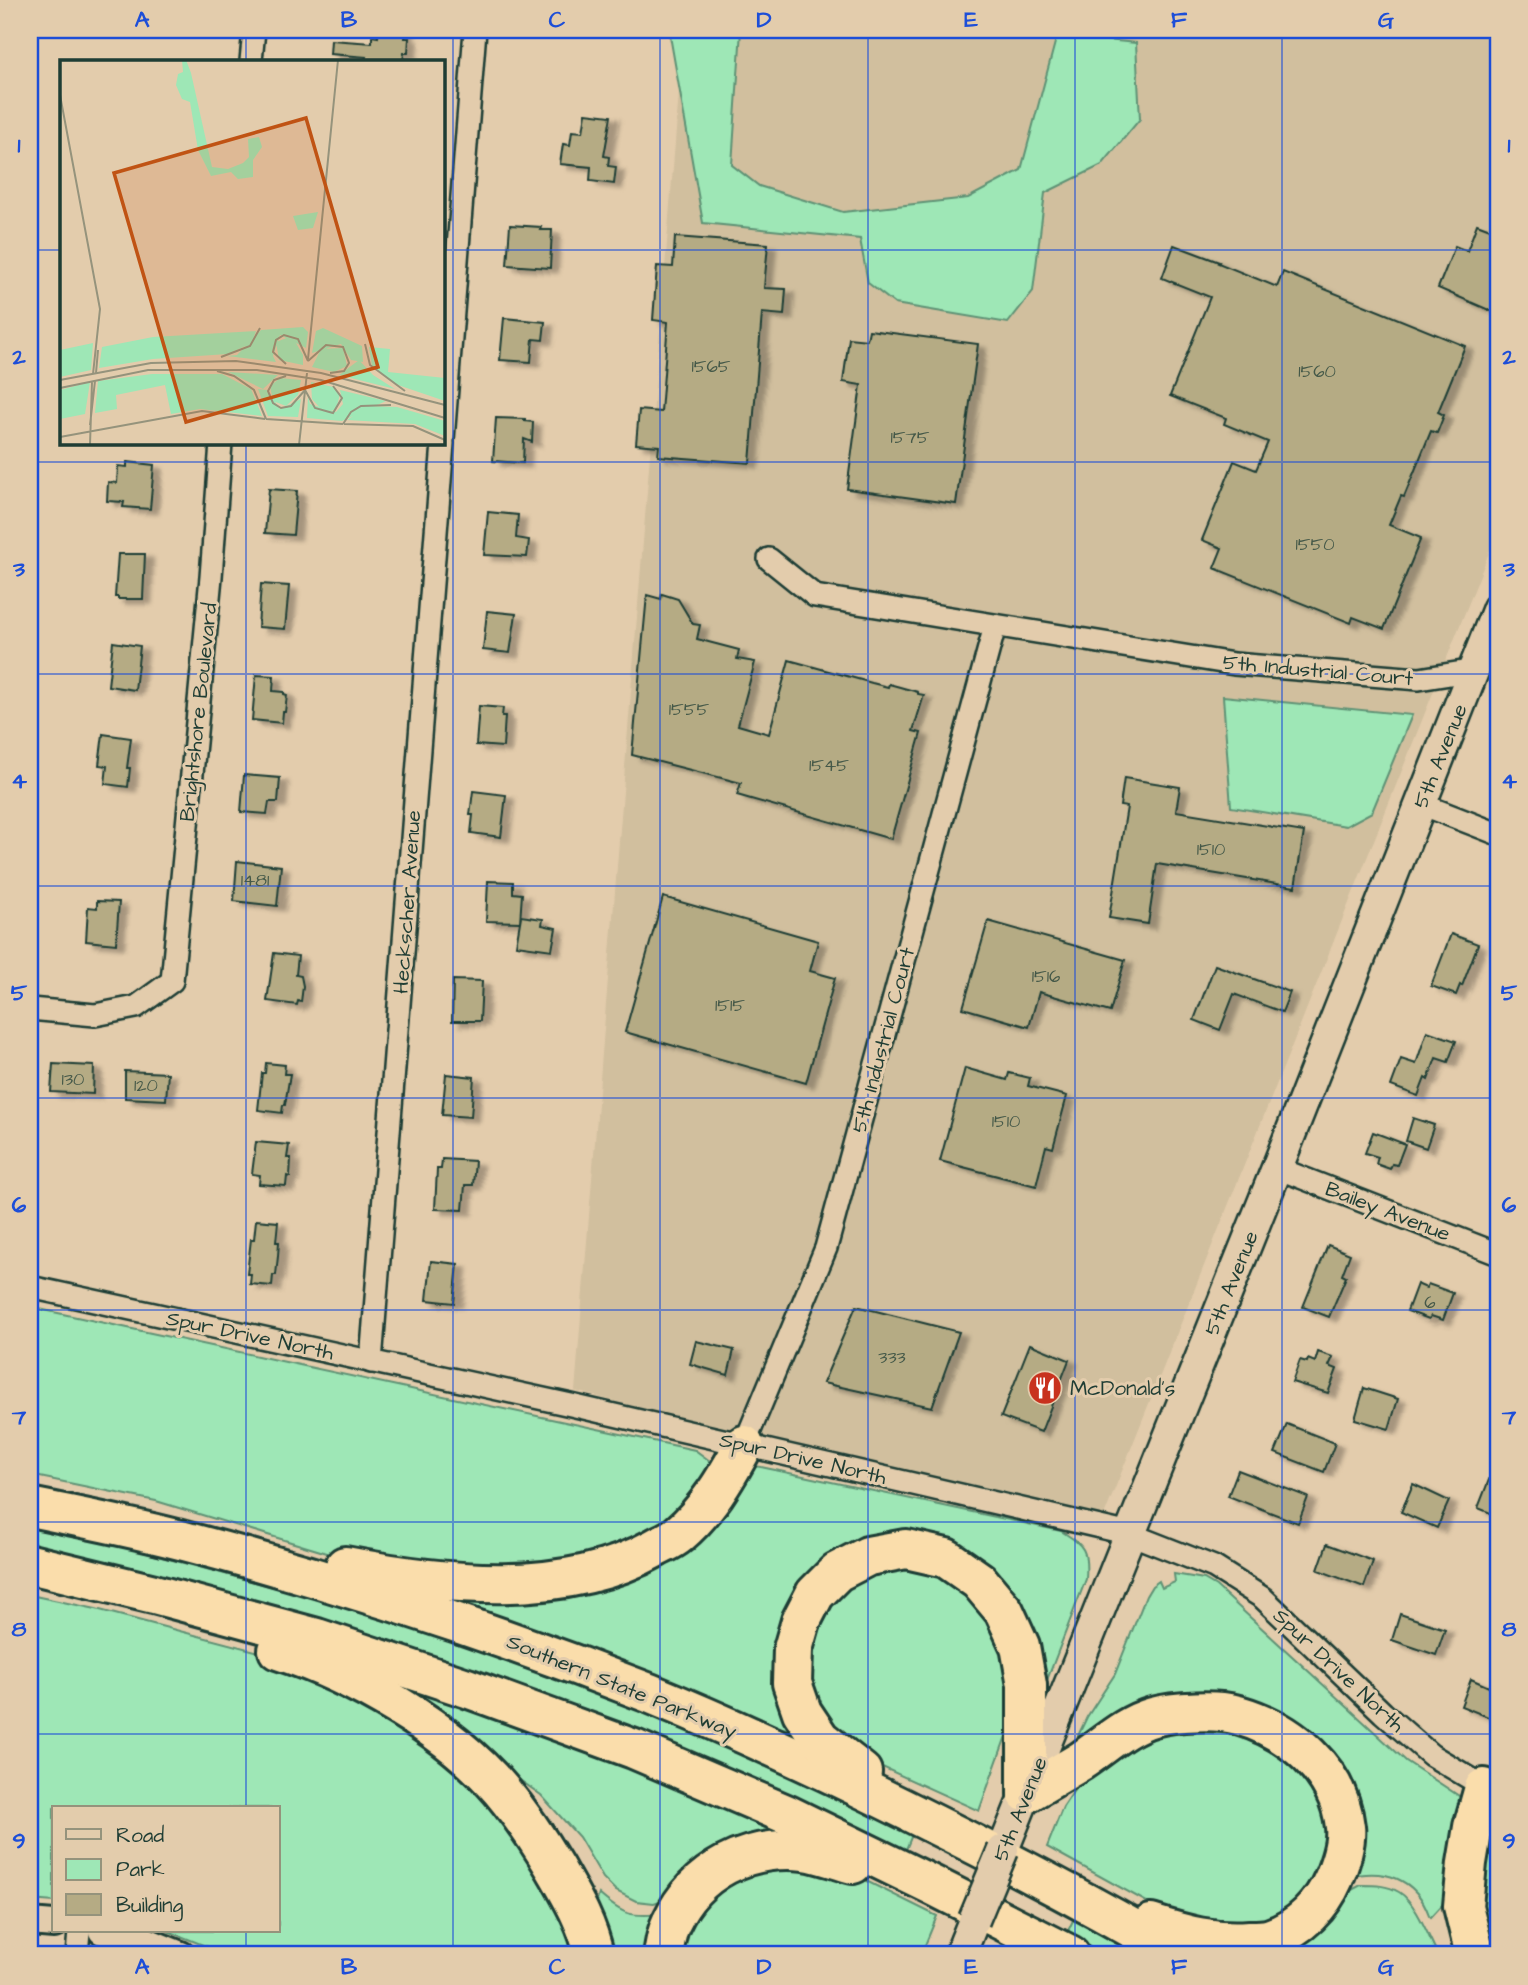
<svg xmlns="http://www.w3.org/2000/svg" width="1528" height="1985" viewBox="0 0 1528 1985" font-family="'Architects Daughter',sans-serif">
<style>
.built{fill:#d1bf9e}
.green{fill:#9ee7b6;stroke:#5e9275;stroke-width:2}
.building{fill:#b5ab84;stroke:#1f3d34;stroke-width:2;filter:url(#shadow)}
.lines{fill:none;stroke-linecap:round;stroke-linejoin:round}
.minor-casing{stroke:#1f3d34;stroke-width:26}
.tertiary-casing{stroke:#1f3d34;stroke-width:32}
.secondary-casing{stroke:#1f3d34;stroke-width:35}
.motorway-casing{stroke:#1f3d34;stroke-width:44}
.minor{stroke:#e3ccac;stroke-width:21}
.tertiary{stroke:#e3ccac;stroke-width:26}
.secondary{stroke:#e3ccac;stroke-width:30}
.motorway{stroke:#faddab;stroke-width:38}
.secondary-bridge-casing{stroke:#1f3d34;stroke-width:35;stroke-linecap:butt}
.secondary-bridge{stroke:#e3ccac;stroke-width:30}
.grid{fill:none;stroke:#1d4ed8;stroke-width:2;stroke-opacity:0.55}
.labels{text-anchor:middle;stroke-width:6;stroke-linejoin:round;paint-order:stroke}
.number-label{font-size:18px;fill:#445848}
.street-label{font-size:21px;fill:#1f3d34;stroke:#e3ccac}
.poi-label{font-size:21px;fill:#1f3d34;stroke:#e3ccac;text-anchor:start}
.inset-road{fill:none;stroke:#95937c;stroke-width:2}
.view{fill:#c05314;fill-opacity:0.15;stroke:#c05314;stroke-width:3.5}
.inset-edge{fill:none;stroke:#1f3d34;stroke-width:3.5}
.neatline{fill:none;stroke:#1d4ed8;stroke-width:2.5}
.grid-label{font-size:23px;text-anchor:middle;font-weight:bold;fill:#1d4ed8}
</style>
<defs>
<filter id="shadow"><feDropShadow dx="8" dy="4.5" stdDeviation="2" flood-color="#0004"/></filter>
</defs>
<rect width="100%" height="100%" fill="#e3ccac"/>
<filter id="ink" filterUnits="userSpaceOnUse"><feTurbulence type="fractalNoise" baseFrequency=".0143" numOctaves="2"/><feDisplacementMap in="SourceGraphic" scale="14" xChannelSelector="R" yChannelSelector="G"/><feConvolveMatrix kernelMatrix="1 2 1 2 8 2 1 2 1" color-interpolation-filters="sRGB"/></filter>
<g filter="url(#ink)">
<path class="built" d="M684 30H1498V530L1100 1526 575 1391Z"/>
<g class="green">
<path d="M669 30H741L732 165 759 186 843 212 968 198 1021 170 1057 35 1136 43 1140 119 1102 165 1045 193 1033 291 1008 323 895 304 868 283 860 239 703 223Z"/>
<path d="M1223 696 1412 715 1372 812 1346 826 1231 807Z"/>
<path d="M30 1307 695 1450 710 1461 715 1479 652 1542 575 1565 452 1570 327 1553 156 1501 30 1475Z"/>
<path d="M747 1465 761 1467 1061 1531C1085 1546 1088 1550 1086 1579L1042 1693 971 1560 832 1564 791 1730 760 1723 434 1598 611 1578Z"/>
<path d="M30 1524 68 1532 326 1601 509 1660 745 1752 914 1830 905 1852 735 1775 502 1680 322 1623 30 1546Z"/>
<path d="M900 1558 961 1574 998 1619 1012 1690 1006 1736 979 1811 847 1751 801 1684 815 1604Z"/>
<path d="M1174 1574 1204 1579 1216 1586 1406 1761 1459 1796 1467 1806 1444 1903 1431 1917 1429 1915C1416 1878 1384 1868 1348 1877L1356 1841 1264 1713 1077 1746 1076 1740 1087 1717 1115 1674 1146 1596 1152 1586 1159 1581 1162 1588 1175 1582Z"/>
<path d="M30 1595 96 1609 271 1655 371 1703 497 1804 549 1877 580 1955H228L168 1931H278V1808H54V1902L30 1900Z"/>
<path d="M426 1693 677 1785 780 1830 671 1897 654 1903 636 1901 616 1891 603 1878 579 1837 541 1795 416 1707Z"/>
<path d="M1191 1718 1277 1741 1331 1804 1327 1878 1281 1926 1192 1927 1047 1847 1063 1807 1075 1789 1097 1765 1113 1753Z"/>
<path d="M1498 1823V1955H1487L1478 1930 1487 1828Z"/>
<path d="M744 1862 830 1863 937 1916 921 1955H673L697 1896Z"/>
<path d="M1361 1885C1375 1885 1387 1885 1399 1892 1416 1902 1429 1938 1438 1955H1229Z"/>
<path d="M599 1894C624 1916 631 1917 664 1914L654 1955H607L595 1908Z"/>
<path d="M1076 1914 1149 1955H1105L1067 1933Z"/>
</g>
<g class="building">
<path d="M379 30H406L405 38H409L408 53H404L403 61H365L366 57 330 54 331 40 372 43V36L378 37Z"/>
<path d="M586 113 611 116 604 156 609 157 608 166 616 167 614 184 590 181 591 167 560 164 563 144 570 145 572 131 583 132Z"/>
<path d="M1477 224 1498 232V314L1438 288 1455 246 1467 251Z"/>
<path d="M510 225 541 227 540 230H552L550 268 507 265Z"/>
<path d="M675 237 768 244 764 288 786 289 784 315 762 313 750 463 658 456 659 446 636 444 639 410 661 412 668 322 653 320 657 266 673 267Z"/>
<path d="M1174 245 1219 262 1218 263 1277 287 1283 272 1465 346 1438 412 1444 415 1437 433 1431 431 1404 497 1401 496 1389 525 1421 538 1384 629 1353 617 1351 623 1214 568 1222 548 1202 540 1234 461 1256 470 1268 442 1224 424 1226 418 1170 396 1210 297 1162 278Z"/>
<path d="M504 318 545 322 543 340 533 339 531 362 500 360Z"/>
<path d="M869 330 978 344 956 504 847 489 861 385 843 382 849 338 867 340Z"/>
<path d="M496 418 525 419V421L533 422 532 442 524 439 523 463 493 461Z"/>
<path d="M127 462 154 465 150 509 123 507 124 502 107 501 108 482 117 483 118 466 127 467Z"/>
<path d="M269 489 297 491 293 535 265 533Z"/>
<path d="M488 512 518 515 516 538 529 540 527 557 484 555Z"/>
<path d="M118 554H145L143 599H118V597H115Z"/>
<path d="M261 584 289 586 285 629 258 627Z"/>
<path d="M662 594 678 599 693 624 700 625 697 639 739 650 737 659 755 662 738 725 769 734 789 660 872 683 888 687 889 684 918 692V694L924 695 913 731 921 733 891 839 737 795 741 783 632 755 647 595 661 599Z"/>
<path d="M487 611 516 614 510 653 483 650Z"/>
<path d="M113 642 140 646 135 690 108 686Z"/>
<path d="M256 675 274 676 273 691 284 692V694L287 695 285 712H283L282 723 252 720Z"/>
<path d="M479 706 503 708 502 716H505L503 747 476 745Z"/>
<path d="M103 734 131 738 127 768H130L128 787 105 784 107 766 99 765Z"/>
<path d="M244 775 280 778 278 802H269L267 814 241 812Z"/>
<path d="M1124 778 1180 787 1176 811 1304 832 1295 887 1157 864 1148 924 1109 918 1127 807 1120 806Z"/>
<path d="M473 791 506 795 501 837 471 833 473 815H470Z"/>
<path d="M237 861 281 866 277 906 234 901Z"/>
<path d="M488 881 513 882V893L522 894 520 922 521 916 543 919 542 925 556 928 552 950 516 945 520 922 486 921Z"/>
<path d="M663 897 818 941 810 971 835 978 806 1083 625 1032Z"/>
<path d="M97 901 119 902 116 944 86 941 88 907 97 908Z"/>
<path d="M988 921 1125 960 1110 1012 1039 992 1029 1027 963 1008Z"/>
<path d="M1451 934 1478 944 1462 986 1460 985 1456 995 1431 986Z"/>
<path d="M274 953 298 956 296 975 301 976 303 986 301 1002 298 1001 297 1005 267 1001Z"/>
<path d="M1215 965 1290 992 1282 1012 1234 994 1220 1030 1194 1020Z"/>
<path d="M453 980 482 981 480 1021H452Z"/>
<path d="M1427 1031 1456 1041 1448 1062 1436 1058 1428 1080 1425 1078 1418 1096 1391 1086 1401 1059 1416 1064Z"/>
<path d="M266 1063 285 1065 284 1074H290L285 1105H283L282 1113 258 1110 262 1073H265Z"/>
<path d="M53 1064 94 1066 93 1094 51 1092Z"/>
<path d="M965 1068 1007 1080 1009 1073 1030 1078 1028 1086 1067 1096 1053 1148 1046 1146 1036 1186 940 1161Z"/>
<path d="M125 1071 168 1073 166 1100 125 1098Z"/>
<path d="M446 1074 474 1077 471 1117 442 1115Z"/>
<path d="M1413 1118 1434 1125 1426 1148 1406 1141Z"/>
<path d="M1373 1132 1405 1144 1397 1165 1392 1164 1390 1169 1376 1164 1378 1157 1365 1153Z"/>
<path d="M256 1142 289 1145 287 1158H291L290 1177 287 1176 286 1186 259 1184 260 1175 252 1174Z"/>
<path d="M442 1159 475 1161 473 1185H465L463 1210 435 1209 437 1169H441Z"/>
<path d="M256 1220 278 1222 276 1242H279L278 1256 276 1275H273L272 1286 250 1284 251 1274H247L251 1239H254Z"/>
<path d="M1328 1245 1350 1254 1342 1275 1346 1277 1329 1317 1303 1307Z"/>
<path d="M431 1261 458 1264 454 1303 427 1300Z"/>
<path d="M1417 1284 1426 1288 1428 1284 1453 1293 1443 1320 1431 1316 1429 1319 1407 1311Z"/>
<path d="M856 1306 959 1332 932 1407 823 1383Z"/>
<path d="M696 1341 734 1350 728 1375 690 1364Z"/>
<path d="M1030 1344 1069 1360 1041 1432 1001 1417Z"/>
<path d="M1318 1352 1333 1357 1329 1366 1337 1369 1328 1393 1292 1382 1300 1360 1307 1362 1308 1359 1315 1362Z"/>
<path d="M1364 1388 1398 1399 1389 1429 1355 1419Z"/>
<path d="M1287 1424 1335 1443 1324 1472 1275 1453Z"/>
<path d="M1497 1459H1498V1516L1478 1508Z"/>
<path d="M1238 1470 1308 1497 1298 1523 1228 1496Z"/>
<path d="M1413 1484 1449 1501 1437 1528 1401 1512Z"/>
<path d="M1327 1544 1373 1561 1364 1587 1318 1570Z"/>
<path d="M1400 1614 1445 1629 1436 1655 1392 1640Z"/>
<path d="M1471 1679 1498 1691V1721L1461 1706Z"/>
</g>
<g class="lines">
<g class="minor-casing">
<g id="minor">
<path d="M251 61 254 30"/>
<path d="M443 440 475 30"/>
<path d="M769 559 815 596 1234 664 1419 679 1475 670"/>
<path d="M1421 804 1498 834"/>
<path d="M30 1009 95 1015 136 1007 172 981 211 577 221 443"/>
<path d="M1277 1168 1498 1254"/>
<path d="M30 1287 571 1405 1130 1534 1214 1567 1263 1598 1383 1713 1431 1755 1493 1792"/>
<path d="M371 1362 443 443"/>
<path d="M744 1445 826 1248 995 626"/>
<path d="M77 1955 79 1931"/>
</g>
</g>
<g class="tertiary-casing">
<g id="tertiary">
<path d="M30 1922 54 1924"/>
<path d="M102 1931 139 1938 181 1955"/>
</g>
</g>
<g class="secondary-casing">
<g id="secondary">
<path d="M1003 1850 1277 1168 1498 608"/>
<path d="M960 1955 974 1920"/>
</g>
</g>
<g class="motorway-casing">
<g id="motorway">
<path d="M30 1507C82 1518 136 1528 188 1542 344 1583 499 1634 649 1693 722 1723 794 1756 865 1790 972 1842 1077 1896 1179 1955"/>
<path d="M30 1564 154 1594 317 1638 467 1688 634 1749 788 1815 934 1886 1070 1955"/>
<path d="M345 1566C443 1585 564 1599 655 1548 662 1544 671 1541 678 1535 707 1511 726 1478 744 1445"/>
<path d="M278 1650C355 1675 448 1728 501 1790 521 1814 539 1841 555 1868 571 1896 588 1924 594 1955"/>
<path d="M862 1772 820 1739 802 1712 792 1683 793 1649 801 1621 815 1594 837 1572 868 1556 906 1549 946 1558 979 1581 1004 1611 1020 1646 1027 1685V1793"/>
<path d="M1027 1793C1045 1782 1063 1772 1081 1761 1105 1745 1125 1725 1153 1717 1175 1711 1217 1709 1238 1715 1290 1730 1339 1770 1345 1827 1347 1843 1340 1863 1334 1878 1322 1906 1300 1928 1271 1938 1265 1940 1257 1940 1250 1940 1214 1943 1185 1935 1151 1924"/>
<path d="M663 1955C665 1945 666 1933 671 1923 696 1870 747 1845 805 1851 821 1853 837 1860 853 1864"/>
<path d="M1475 1955 1463 1906 1467 1863 1473 1827 1484 1788"/>
</g>
</g>
<use href="#minor" class="minor"/>
<use href="#tertiary" class="tertiary"/>
<use href="#secondary" class="secondary"/>
<use href="#motorway" class="motorway"/>
<g class="secondary-bridge-casing">
<path id="secondary-bridge" d="M974 1920 1003 1850"/>
</g>
<use href="#secondary-bridge" class="secondary-bridge"/>
</g>
</g>
<path class="grid" d="M246 30V61M453 30V1955M660 30V1955M868 30V1955M1075 30V1955M1282 30V1955M30 250H61M443 250H1498M246 443V1808M30 462H1498M30 674H1498M30 886H1498M30 1098H1498M30 1310H1498M30 1522H1498M30 1734H1498M246 1931V1955"/>
<defs>
<g id="restaurant-disc" transform="scale(1.75)"><circle r="9.5" fill="#c8321e" stroke="#e3ccac"/><path d="M-5-6h1v4h1v-4h1v4h1v-4h1v5L-1.5 .5V6h-2V.5L-5-1ZM5-6V6H3V1.5H1.5Q1.5-4 5-6Z" fill="#fff"/></g>
</defs>
<g fill-rule="evenodd">
<use href="#restaurant-disc" x="1045" y="1388"/>
</g>
<g class="labels">
<g class="number-label">
<text x="711" y="372">1565</text>
<text x="1317" y="377">1560</text>
<text x="910" y="443">1575</text>
<text x="1315" y="550">1550</text>
<text x="689" y="715">1555</text>
<text x="829" y="771">1545</text>
<text x="1211" y="855">1510</text>
<text x="255" y="886">1481</text>
<text x="1046" y="982">1516</text>
<text x="730" y="1011">1515</text>
<text x="73" y="1085">130</text>
<text x="146" y="1091">120</text>
<text x="1006" y="1127">1510</text>
<text x="1430" y="1308">6</text>
<text x="892" y="1363">333</text>
</g>
<g class="street-label">
<text transform="translate(1318 670) rotate(5)" y="7">5th Industrial Court</text>
<text transform="translate(198 712) rotate(-84)" y="7">Brightshore Boulevard</text>
<text transform="translate(1440 756) rotate(-68)" y="7">5th Avenue</text>
<text transform="translate(407 902) rotate(-86)" y="7">Heckscher Avenue</text>
<text transform="translate(883 1040) rotate(-75)" y="7">5th Industrial Court</text>
<text transform="translate(1388 1211) rotate(21)" y="7">Bailey Avenue</text>
<text transform="translate(1231 1283) rotate(-68)" y="7">5th Avenue</text>
<text transform="translate(250 1335) rotate(12)" y="7">Spur Drive North</text>
<text transform="translate(803 1458) rotate(13)" y="7">Spur Drive North</text>
<text transform="translate(1339 1670) rotate(43)" y="7">Spur Drive North</text>
<text transform="translate(622 1686) rotate(22)" y="7">Southern State Parkway</text>
<text transform="translate(1020 1809) rotate(-68)" y="7">5th Avenue</text>
</g>
<g class="poi-label">
<text x="1070" y="1395">McDonald's</text>
</g>
</g>
<g transform="translate(60 60)">
<rect width="385" height="385" fill="#e3ccac"/>
<path d="M122 0H126L131 13 152 107 168 109 183 103 189 97 188 79 199 77 202 87 193 100V117L178 119 171 112 151 116 138 90 130 42 122 39 116 25 118 14 123 12ZM258 152 253 168 238 170 233 156ZM243 267 248 272 246 288 220 275 213 296 216 302 167 296 177 295 201 270ZM263 268 302 286 303 302 291 300 281 284 252 293 256 271ZM196 271 192 283 168 294 93 299 39 308 42 287 93 277ZM232 276 243 295V305L219 300 216 282ZM33 283 31 310 0 317V290ZM309 287 330 289 328 312 385 318V341L335 324 312 306ZM283 288 287 306 274 312 252 307 261 289ZM299 300 313 315 335 329 279 315ZM168 312 218 315 203 329ZM92 314H162L191 329 202 356 140 349 111 354 105 325 56 335 57 349 35 353 38 321ZM220 318 241 320 238 335 226 346 213 341 210 326ZM30 322 25 354 0 359V330ZM251 322 273 327 280 334 276 350 263 351 252 339ZM198 329 207 330 220 349 241 339 238 357 208 356ZM280 330 326 341 282 361 247 358 248 336 250 344 276 352 283 344ZM308 346 337 347 385 361V376L355 364 287 360Z" fill="#9ee7b6"/>
<path class="inset-road" d="M0 35 40 249 33 314M305 284 310 305 345 331M161 297 190 286 200 268M248 299 278 0M248 301 266 285 283 287 289 303 284 311 270 313M226 304 213 292 216 280 224 275 238 279 248 301M157 311 174 316 194 330 206 359M36 313 38 290M226 316 214 320 208 331 213 343 221 348 231 346 245 330 255 348 273 353 282 338 273 326M0 320 91 303 176 301 261 313 385 345M0 328 88 310H197L261 320 385 358M206 359 283 364M283 364 291 352 301 346 331 345M284 364 353 366 385 380M30 365 35 321M0 377 142 351 205 359M30 385 32 322M239 385 247 313"/>
<path class="view" d="M246 58 318 307 126 362 54 113Z"/>
<rect width="385" height="385" class="inset-edge"/>
</g>
<rect width="1528" height="1985" fill="none" stroke="#e3ccac" stroke-width="77"/>
<rect x="52" y="1806" width="228" height="126" fill="#e3ccac" stroke="#95937c" stroke-width="2"/>
<rect x="66" y="1829" width="35" height="10" fill="#e3ccac" stroke="#95937c" stroke-width="2"/>
<text x="116" y="1842" font-size="21" fill="#1f3d34">Road</text>
<rect x="66" y="1859" width="35" height="21" fill="#9ee7b6" stroke="#95937c" stroke-width="2"/>
<text x="116" y="1876" font-size="21" fill="#1f3d34">Park</text>
<rect x="66" y="1894" width="35" height="21" fill="#b5ab84" stroke="#95937c" stroke-width="2"/>
<text x="116" y="1912" font-size="21" fill="#1f3d34">Building</text>
<rect x="38" y="38" width="1452" height="1908" class="neatline"/>
<g class="grid-label">
<text x="142" y="27">A</text>
<text x="349" y="27">B</text>
<text x="557" y="27">C</text>
<text x="764" y="27">D</text>
<text x="971" y="27">E</text>
<text x="1179" y="27">F</text>
<text x="1386" y="27">G</text>
<text x="19" y="152">1</text>
<text x="1509" y="152">1</text>
<text x="19" y="364">2</text>
<text x="1509" y="364">2</text>
<text x="19" y="576">3</text>
<text x="1509" y="576">3</text>
<text x="19" y="788">4</text>
<text x="1509" y="788">4</text>
<text x="19" y="1000">5</text>
<text x="1509" y="1000">5</text>
<text x="19" y="1212">6</text>
<text x="1509" y="1212">6</text>
<text x="19" y="1424">7</text>
<text x="1509" y="1424">7</text>
<text x="19" y="1636">8</text>
<text x="1509" y="1636">8</text>
<text x="19" y="1848">9</text>
<text x="1509" y="1848">9</text>
<text x="142" y="1974">A</text>
<text x="349" y="1974">B</text>
<text x="557" y="1974">C</text>
<text x="764" y="1974">D</text>
<text x="971" y="1974">E</text>
<text x="1179" y="1974">F</text>
<text x="1386" y="1974">G</text>
</g>
</svg>
